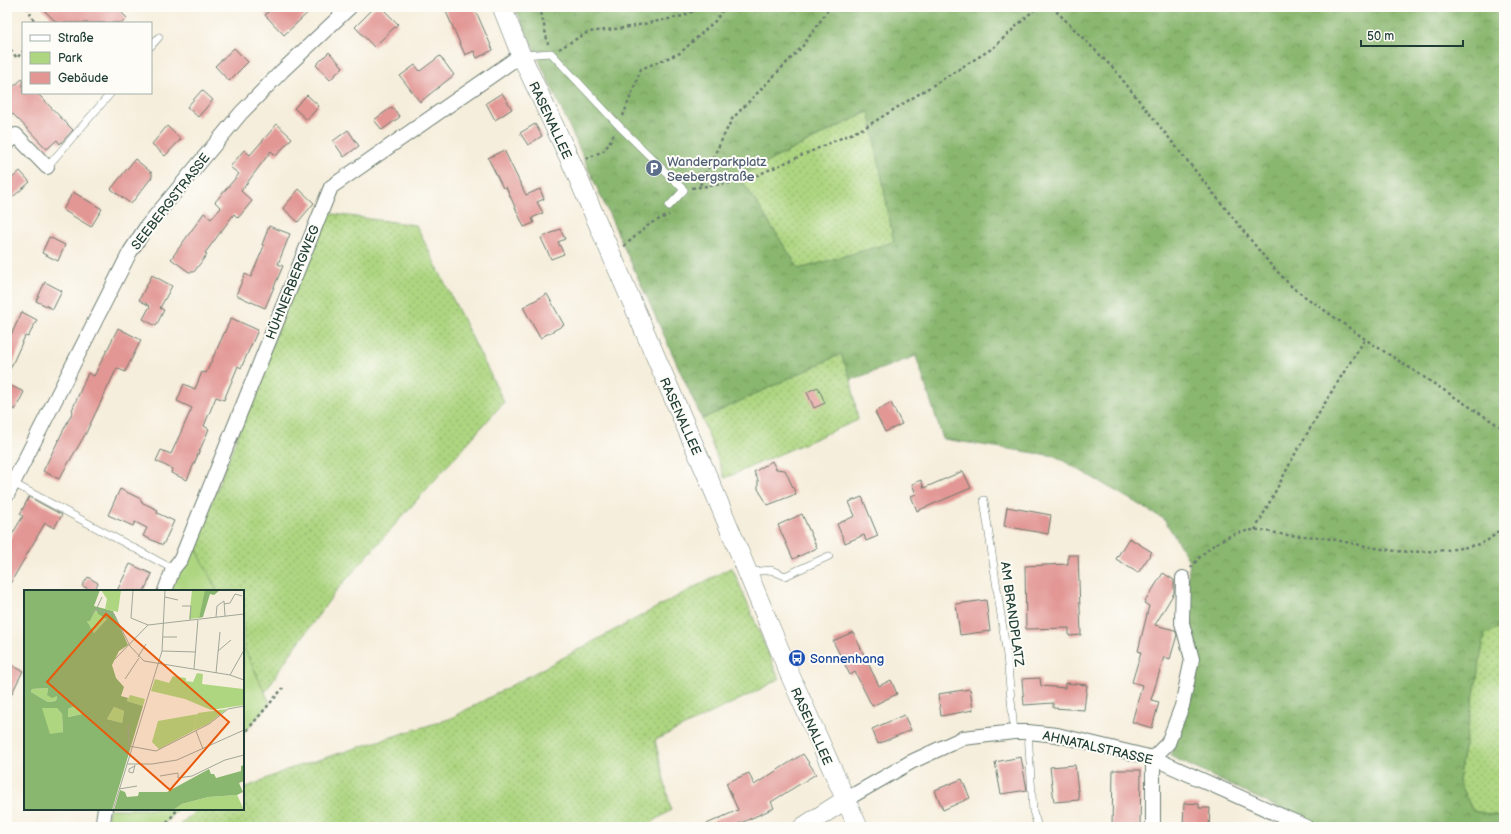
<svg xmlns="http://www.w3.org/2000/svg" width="1511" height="834" viewBox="0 0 1511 834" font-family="'Balsamiq Sans',sans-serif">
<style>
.grass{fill:url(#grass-dots);stroke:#668a5a}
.forest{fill:url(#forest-crowns);stroke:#547a52;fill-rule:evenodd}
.green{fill:#aed681;stroke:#668a5a}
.building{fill:#e29794}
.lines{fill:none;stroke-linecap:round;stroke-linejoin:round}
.lane-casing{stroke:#6a7b6f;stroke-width:8}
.street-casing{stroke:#6a7b6f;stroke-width:16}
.secondary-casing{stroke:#6a7b6f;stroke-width:20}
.path{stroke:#6a7b6f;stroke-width:2.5;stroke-dasharray:3 3;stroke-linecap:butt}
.lane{stroke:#fff;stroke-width:7}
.street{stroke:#fff;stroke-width:14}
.secondary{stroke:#fff;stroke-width:19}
.labels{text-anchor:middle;stroke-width:4;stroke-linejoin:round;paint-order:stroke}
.street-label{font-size:13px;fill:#1f3d34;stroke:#fdfcf7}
.service-label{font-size:13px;fill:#4e5e75;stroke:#fdfcf7;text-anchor:start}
.transit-label{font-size:13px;fill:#164399;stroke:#fdfcf7;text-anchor:start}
.inset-road{fill:none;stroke:#a0a799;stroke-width:1}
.view{fill:#e8590c;fill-opacity:0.15;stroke:#e8590c;stroke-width:2}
.inset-edge{fill:none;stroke:#1f3d34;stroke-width:2}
</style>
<defs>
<pattern id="grass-dots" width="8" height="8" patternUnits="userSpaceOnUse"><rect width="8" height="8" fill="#aed681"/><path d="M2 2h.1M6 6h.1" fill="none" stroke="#8daf6a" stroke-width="1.8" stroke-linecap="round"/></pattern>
<pattern id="forest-crowns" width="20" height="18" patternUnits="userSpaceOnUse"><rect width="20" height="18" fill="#8ab76f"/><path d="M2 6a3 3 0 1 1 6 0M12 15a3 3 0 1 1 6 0" fill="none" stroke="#70965c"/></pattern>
</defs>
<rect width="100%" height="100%" fill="#fdfcf7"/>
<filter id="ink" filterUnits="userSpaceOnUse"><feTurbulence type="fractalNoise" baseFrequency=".025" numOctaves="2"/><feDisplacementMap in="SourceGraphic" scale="8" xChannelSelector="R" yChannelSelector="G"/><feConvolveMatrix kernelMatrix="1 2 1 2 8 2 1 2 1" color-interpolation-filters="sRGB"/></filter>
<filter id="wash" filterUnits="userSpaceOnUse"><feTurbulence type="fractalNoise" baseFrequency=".012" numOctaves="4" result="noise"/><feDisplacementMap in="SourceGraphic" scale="16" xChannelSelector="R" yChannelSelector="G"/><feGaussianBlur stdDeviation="0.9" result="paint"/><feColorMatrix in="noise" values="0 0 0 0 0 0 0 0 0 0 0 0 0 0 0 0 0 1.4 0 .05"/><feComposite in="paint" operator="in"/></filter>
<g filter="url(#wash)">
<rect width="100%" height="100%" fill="#f6eedc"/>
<g class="grass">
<path d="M870 111 894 242 799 269 739 176Z"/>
<path d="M326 213 416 225 504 402 336 591 288 657 265 692 243 646V591H217L195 546 289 301Z"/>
<path d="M841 354 851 380 858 420 725 478 702 419Z"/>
<path d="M732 567 779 679 753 693 655 740 671 810 645 827H177L198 809H243V789L286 770 449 719Z"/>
<path d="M1504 625V817L1473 811 1458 781 1485 634Z"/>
</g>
<path class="forest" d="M515 7H1504V625L1485 634 1458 781 1473 811 1504 817V827H1318L1170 756 1182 725 1190 626 1186 594 1190 562 1164 519 1055 456 943 439 916 356 851 380 841 354 702 419ZM869 111 894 242 799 269 739 176Z"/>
<g class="green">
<path d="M195 546 217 591H170L177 572Z"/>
<path d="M243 646 270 703 243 734Z"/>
<path d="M109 809H177L162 827H106Z"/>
</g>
<g id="blocks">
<g class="building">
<path d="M41 7H116L127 18 122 23H57Z"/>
<path d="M273 7H314L284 35 265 15Z"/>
<path d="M375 7H381L398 24 374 47 355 27Z"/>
<path d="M444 7H474L493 50 477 58 474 51 465 55Z"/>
<path d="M234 48 248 62 229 81 215 66Z"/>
<path d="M329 52 343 67 330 80 316 65Z"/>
<path d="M440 56 454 75 420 102 400 76 415 65 420 71Z"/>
<path d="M23 78V93H37L73 130 60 144 57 140 47 149 13 114 7 120V83L12 88Z"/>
<path d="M202 90 213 100 198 117 187 107Z"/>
<path d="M502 93 512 109 495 120 486 103Z"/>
<path d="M307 95 319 106 307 120 294 108Z"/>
<path d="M392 107 400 117 382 130 374 120Z"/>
<path d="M277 124 292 138 276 156 271 151 241 191 252 201 238 218 234 214 205 253 207 254 194 272H189L171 259 204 213 211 219 221 208 215 202 239 174 230 167 244 150 250 155Z"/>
<path d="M535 124 542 136 528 145 520 133Z"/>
<path d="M167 126 181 139 165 156 152 144Z"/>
<path d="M348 130 359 146 344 157 333 141Z"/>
<path d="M504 150 526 195 540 189 544 199 537 202 543 213 532 218 534 223 524 227 506 187 503 188 488 158Z"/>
<path d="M135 159 152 173V177L131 204 111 189Z"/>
<path d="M20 171 30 182 7 202V183Z"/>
<path d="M299 189 314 203 298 222 283 208Z"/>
<path d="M73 192 102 209 91 227 63 210Z"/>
<path d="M269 226 290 234 278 264 283 266 265 308 236 295 245 274 251 277 264 246 262 245Z"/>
<path d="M560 229 565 239 558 242 564 254 551 259 541 238Z"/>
<path d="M49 237 65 245 58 261 42 253Z"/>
<path d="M152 275 172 286 160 308 164 310 156 326 143 319 150 306 139 300Z"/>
<path d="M45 282 62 291 53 309 36 301Z"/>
<path d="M547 294 564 325 540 338 523 307Z"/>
<path d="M22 312 37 320 28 337 25 336 7 376V343Z"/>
<path d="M231 318 258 330 241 368 238 366 224 400 216 397 204 426 209 429 187 480 171 473 172 469 156 461 161 450 171 454 192 408 177 401 184 384 195 389 202 372 206 373Z"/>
<path d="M118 328 141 340 125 372 117 368 86 433 59 479 43 471 73 411 72 410 88 373 94 376Z"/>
<path d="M7 384 24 392 15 410 7 406Z"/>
<path d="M818 387 825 403 814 408 807 392Z"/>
<path d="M891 403 902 424 885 432 875 412Z"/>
<path d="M772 461 776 469 785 470 796 494 768 505 758 489V480L754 472Z"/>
<path d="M963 471 971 488 917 511 911 496 916 494 912 484 921 480 924 488Z"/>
<path d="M120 489 141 499V502L158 510 157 513 174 521 163 545 143 536 147 528 135 522 133 526 108 515Z"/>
<path d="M29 497 62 515 54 528 45 523 7 589V543L23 516 20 514Z"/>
<path d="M862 497 878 536 866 541 864 535 845 543 837 524 855 516 849 502Z"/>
<path d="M1007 507 1051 515 1048 534 1004 526Z"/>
<path d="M802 514 817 548 793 559 778 525Z"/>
<path d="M1129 538 1152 552 1138 573 1116 559Z"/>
<path d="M1068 555H1078L1081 635 1069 636V628L1026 629 1025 566 1068 564Z"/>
<path d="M130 564 152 574 144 591H117Z"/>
<path d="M1163 573 1174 580V593L1155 625 1175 630 1177 635 1170 659 1164 657 1151 700 1159 702 1152 728 1132 722 1142 685 1132 682 1141 652 1138 651 1149 606 1144 603Z"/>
<path d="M88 577 98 583 94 591 82 586Z"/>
<path d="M986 600 990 631 960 635 956 604Z"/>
<path d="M853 632 879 686 891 680 897 694 872 706 855 672 850 675 833 641Z"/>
<path d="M7 663 23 671 7 703Z"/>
<path d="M1040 678 1041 686 1065 688V683L1087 685 1084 710 1053 708V703L1024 705 1022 679Z"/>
<path d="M970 689 973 710 941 716 938 694Z"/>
<path d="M904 715 911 730 878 744 872 729Z"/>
<path d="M803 754 816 774 771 802 774 808 732 827H700L738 810 726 783 749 773 754 785Z"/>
<path d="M1021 757 1027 790 1001 794 995 762Z"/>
<path d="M1075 765 1079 800 1054 802 1050 767Z"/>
<path d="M1113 770H1141L1140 827H1112Z"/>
<path d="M962 779 970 798 943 810 935 790Z"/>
<path d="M1184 803 1199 804V808H1210L1209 827H1183Z"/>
</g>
</g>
</g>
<g filter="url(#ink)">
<use href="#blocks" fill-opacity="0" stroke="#6a7b6f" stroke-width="1"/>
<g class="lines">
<g class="lane-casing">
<g id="lane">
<path d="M151 46 159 37"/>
<path d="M523 55 551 53 622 129 684 190 669 206"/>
<path d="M47 167 111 93"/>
<path d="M13 483 173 569"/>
<path d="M984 500 1007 656 1014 732"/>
<path d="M748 572 771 570 785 576 829 556"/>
<path d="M1028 732 1033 811 1038 827"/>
</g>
</g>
<g class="street-casing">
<g id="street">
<path d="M7 144 16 135 47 167"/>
<path d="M7 495 130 252 147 226 241 113 282 71 350 7"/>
<path d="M165 591 173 569 181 559 331 187 521 55"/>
<path d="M845 800 911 762 963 738 1014 732H1028L1057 735 1153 758 1306 827"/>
<path d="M102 827 105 809"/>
<path d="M1153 827V758L1168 743 1182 706 1192 659 1182 623 1183 578"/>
</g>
</g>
<g class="secondary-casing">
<g id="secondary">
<path d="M502 7 521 55 573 166 716 496 790 675 858 827"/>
<path d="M803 827 845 800"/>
</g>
</g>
<g class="path">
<path d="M27 7 35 23"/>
<path d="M540 7 548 44"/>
<path d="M1052 7 1113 68 1270 264 1293 288 1365 339 1504 429"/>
<path d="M7 45 17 58 23 51"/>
<path d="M559 49 588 32 624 28 683 16 702 7"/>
<path d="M623 116 641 69 680 53 715 21 725 7"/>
<path d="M586 159 605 150 614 134"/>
<path d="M700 185 732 119 802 47 830 7"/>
<path d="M692 188 744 181 864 128 993 48 1037 7"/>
<path d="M624 246 651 223 669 215"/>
<path d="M1255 530 1294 456 1332 391 1365 339"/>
<path d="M1191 568C1205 548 1228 532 1254 530 1264 529 1276 534 1287 535 1297 536 1307 536 1317 537 1341 540 1365 547 1389 550 1410 554 1470 551 1488 540 1494 536 1500 530 1504 523"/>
<path d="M243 735 283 688"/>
<path d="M163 827 178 809"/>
</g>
<use href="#lane" class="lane"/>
<use href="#street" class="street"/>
<use href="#secondary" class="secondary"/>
</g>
</g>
<defs>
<g id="parking-disc" transform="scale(0.9)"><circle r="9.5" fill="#5c6f8a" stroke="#fdfcf7"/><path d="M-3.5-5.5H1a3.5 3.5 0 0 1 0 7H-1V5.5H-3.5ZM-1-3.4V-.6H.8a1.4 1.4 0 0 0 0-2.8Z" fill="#fff"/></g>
<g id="bus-disc" transform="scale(0.9)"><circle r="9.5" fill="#1a4fb4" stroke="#fdfcf7"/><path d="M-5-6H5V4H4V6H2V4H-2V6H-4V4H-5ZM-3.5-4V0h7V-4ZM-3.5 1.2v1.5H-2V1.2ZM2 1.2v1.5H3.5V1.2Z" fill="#fff"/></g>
</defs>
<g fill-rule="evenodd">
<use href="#parking-disc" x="654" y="168"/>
<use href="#bus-disc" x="797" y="658"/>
</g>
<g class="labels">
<g class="street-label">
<text transform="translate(551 120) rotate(65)" y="5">RASENALLEE</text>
<text transform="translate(170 201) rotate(-52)" y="5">SEEBERGSTRASSE</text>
<text transform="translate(292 282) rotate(-68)" y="5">HÜHNERBERGWEG</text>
<text transform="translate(681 416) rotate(66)" y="5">RASENALLEE</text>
<text transform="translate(1013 614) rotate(82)" y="5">AM BRANDPLATZ</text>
<text transform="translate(812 726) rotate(66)" y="5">RASENALLEE</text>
<text transform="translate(1098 747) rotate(13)" y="5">AHNATALSTRASSE</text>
</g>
<g class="service-label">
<text x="667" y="166">Wanderparkplatz<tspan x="667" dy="15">Seebergstraße</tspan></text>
</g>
<g class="transit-label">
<text x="810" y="663">Sonnenhang</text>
</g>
</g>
<g transform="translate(24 590)">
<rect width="220" height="220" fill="#f6eedc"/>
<path d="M168 0H181L182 5 175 28 165 29ZM72 18 83 29 70 43 63 31H66ZM173 83 179 84 178 94 219 99 220 91V115L187 120 161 109 127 101 131 89 145 93 149 86 162 88V91L169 92ZM24 98 23 105 33 106 32 111 24 112 7 102 8 99ZM106 105 121 109 119 116 103 111ZM51 116 58 124 43 127 44 119ZM90 117 100 121 98 133 83 129ZM17 118H33L38 124 39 142 26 145ZM174 124 169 141 135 159 128 152 134 131ZM213 205 220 220H149L158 214 184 207Z" fill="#aed681"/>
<path d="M0 0H76L70 16 89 21 104 55 95 61 88 75 92 88 100 97 97 106 104 108 103 111 119 116 88 220H0ZM72 19 74 24 83 29 70 43 63 31H66ZM24 98 23 105 28 108 33 106 32 111 24 112 7 102 8 99ZM51 116 58 124 44 127V119ZM90 117 100 121 98 133 83 129ZM18 118H33L38 124 39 142 26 144ZM181 0H196L190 5 186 4 179 27 175 28ZM220 175V191L215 193 219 202 213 205 184 207 158 214 149 220H90L96 200 101 202 103 207 114 206 115 202H143L185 179 187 184H190L192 188 217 181V176Z" fill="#8ab76f" fill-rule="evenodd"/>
<path d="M77 0H97L94 22 81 19 83 9ZM203 119 184 134 169 141 174 123Z" fill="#aed681"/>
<path class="inset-road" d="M109 0 107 28 124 35M141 7 154 10M200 14 206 13 211 4 218 6M158 16H167L166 30M72 20 78 7M68 24 71 20 90 24 106 56 120 71 206 85 220 90M192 27 193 16 200 11 201 26M139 47H153M138 61 172 62M194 61 207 50M114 67 122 54M91 69 124 35 220 24M170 79 174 29M192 83 196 42M206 85 220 60M101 89 115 68M106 135 104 136 105 156 132 161 185 134 204 119 220 116M172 141 179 159M103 174H128L153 170 220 140M111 176 105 179V182L109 183 111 175M136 186 154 183V188L168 186 201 170 220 165M95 199 113 196M89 220 138 61 141 0"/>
<path class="view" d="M82 24 205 132 146 200 23 92Z"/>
<rect width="220" height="220" class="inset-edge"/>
</g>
<rect width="1511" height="834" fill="none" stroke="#fdfcf7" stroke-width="24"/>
<rect x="22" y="22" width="130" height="72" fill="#fdfcf7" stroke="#a4b0a9"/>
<rect x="30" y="35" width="20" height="6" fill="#ffffff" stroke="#a4b0a9"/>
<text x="58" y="42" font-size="12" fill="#1f3d34">Straße</text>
<rect x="30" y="52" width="20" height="12" fill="#aed681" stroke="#a4b0a9"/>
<text x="58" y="62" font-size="12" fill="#1f3d34">Park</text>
<rect x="30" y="72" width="20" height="12" fill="#e29794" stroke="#a4b0a9"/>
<text x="58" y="82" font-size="12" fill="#1f3d34">Gebäude</text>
<path d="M1361 40v6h102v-6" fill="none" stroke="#1f3d34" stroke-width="2"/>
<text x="1367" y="40" font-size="12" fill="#1f3d34" stroke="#fdfcf7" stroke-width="3" paint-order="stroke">50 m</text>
</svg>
